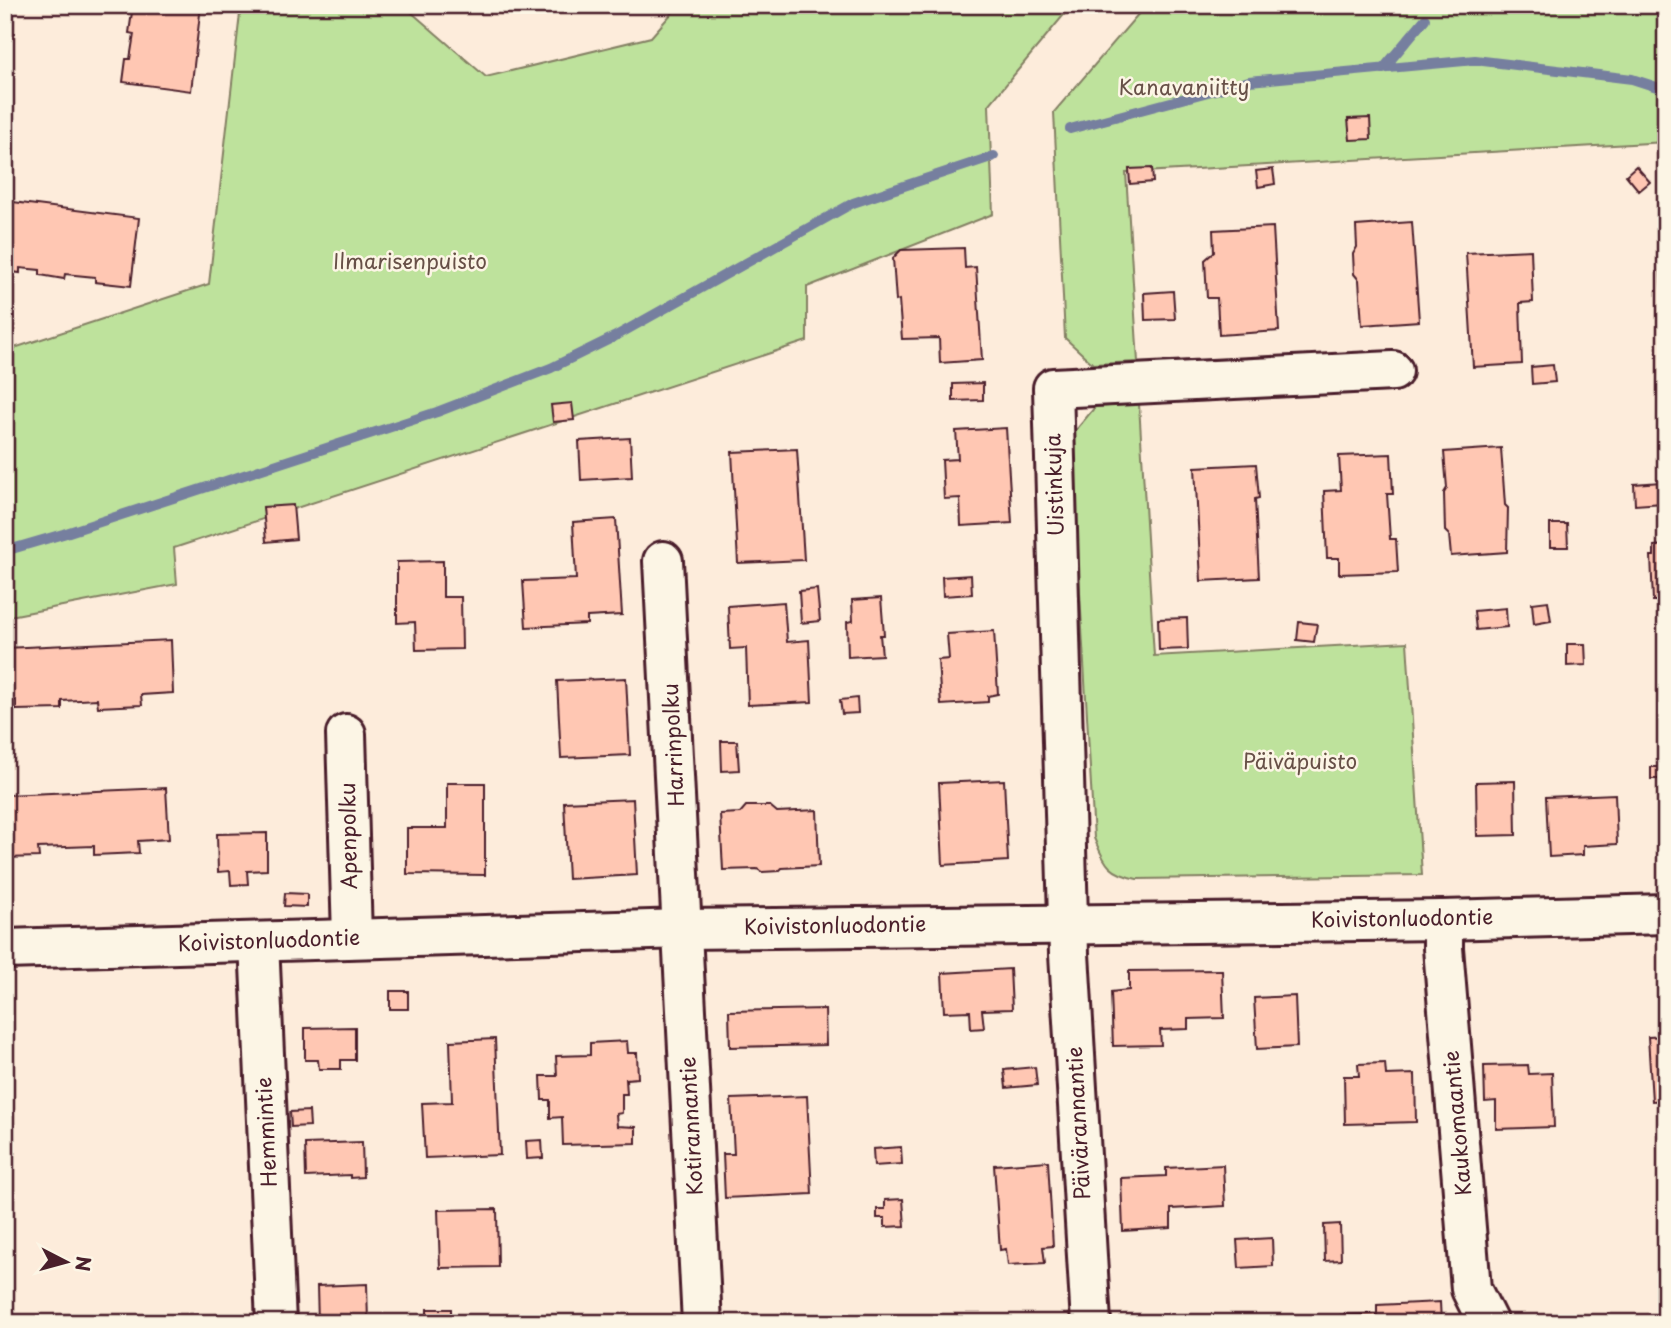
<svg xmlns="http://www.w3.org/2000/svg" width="1671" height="1328" viewBox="0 0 1671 1328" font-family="'Playpen Sans',sans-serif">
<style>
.green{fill:#bee29c;stroke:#848064;stroke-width:2}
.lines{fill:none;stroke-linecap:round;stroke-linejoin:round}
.stream{stroke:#767f9f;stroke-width:10}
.building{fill:#ffc7b3;stroke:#4a1f2b;stroke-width:2}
.minor-casing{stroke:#4a1f2b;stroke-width:44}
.minor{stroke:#fcf5e5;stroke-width:38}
.labels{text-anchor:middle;stroke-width:5;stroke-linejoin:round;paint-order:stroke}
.park-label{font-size:21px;fill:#675047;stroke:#fcf5e5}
.street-label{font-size:21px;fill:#4a1f2b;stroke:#fcf5e5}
</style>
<rect width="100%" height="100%" fill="#fdecdb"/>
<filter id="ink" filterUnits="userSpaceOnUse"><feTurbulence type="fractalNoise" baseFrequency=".0143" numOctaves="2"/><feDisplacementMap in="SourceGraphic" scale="14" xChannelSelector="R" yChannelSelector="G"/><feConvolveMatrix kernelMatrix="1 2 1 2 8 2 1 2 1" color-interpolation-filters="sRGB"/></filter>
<g filter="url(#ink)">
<g class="green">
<path d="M241 5H403L486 77 651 37 679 5H1072L989 105 993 214 807 287V341L174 548 177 584 5 617V351L209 284Z"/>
<path d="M1146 5H1666V142L1126 173 1138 362 1093 364 1065 338 1054 112Z"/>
<path d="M1139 404 1154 656 1407 642 1422 875 1137 879C1107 873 1105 863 1094 838L1071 436 1095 407Z"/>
</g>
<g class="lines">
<g class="stream">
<path d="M1383 69 1425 19"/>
<path d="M1070 129 1249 81 1475 60 1632 79 1666 90"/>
<path d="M5 551 63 534 437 412 551 368 614 337 853 203 994 156"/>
</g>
</g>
<g class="building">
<path d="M137 5H201L191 91 123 82 126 59H130L134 34 129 33 132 12H136Z"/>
<path d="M1370 118 1371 139 1350 140 1348 119Z"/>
<path d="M1636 166 1650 182 1639 191 1626 175Z"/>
<path d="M1152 168 1153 182 1130 184 1129 169Z"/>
<path d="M1273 169 1275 184 1258 187 1256 171Z"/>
<path d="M5 201 139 218 131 286 95 282V277L65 274 64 279 40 275V270L20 268V273L5 271Z"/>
<path d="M1412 222 1419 321 1362 325 1359 280 1354 274 1353 254 1357 247 1356 226Z"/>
<path d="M1273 227 1279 331 1219 335 1217 298H1207L1205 260 1214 252 1213 230Z"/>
<path d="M964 248 965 268 976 267 982 360 940 363 939 338 902 339 899 300 896 301 893 258 901 250Z"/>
<path d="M1531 250 1533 302 1520 303 1522 364 1473 367 1466 253Z"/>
<path d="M1661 270H1666V331H1664Z"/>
<path d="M1173 291 1175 319 1145 320 1144 293Z"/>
<path d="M1553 365 1555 382 1532 384 1531 367Z"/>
<path d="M983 383V400L953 401V384Z"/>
<path d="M572 403 574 420 553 422 551 405Z"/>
<path d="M1006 428 1012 523 961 526 960 498 944 499 942 460 958 459 956 431Z"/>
<path d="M630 438 632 477 581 480 579 441Z"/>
<path d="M1501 448 1505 505 1508 508 1507 552 1451 556 1449 535 1445 531 1444 493 1447 488 1444 452Z"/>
<path d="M797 449 804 560 738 563 732 452Z"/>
<path d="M1391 454 1393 494H1387L1390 539H1396L1398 572 1339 574V558H1327L1324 491 1341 490 1339 456Z"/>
<path d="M1256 464 1259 498 1255 499 1259 578 1201 581 1195 467Z"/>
<path d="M1661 482 1663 503 1635 505 1634 484Z"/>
<path d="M293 505 296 539 266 542 263 507Z"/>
<path d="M616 519 622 615 587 617V624L526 627 523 581 576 579 573 522Z"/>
<path d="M1550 524H1567L1568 547H1550Z"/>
<path d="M1666 545V601H1653L1651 556H1654V546Z"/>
<path d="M443 561V597H461L462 649 416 650 415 622 397 623V562Z"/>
<path d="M971 575 972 594 943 596 942 577Z"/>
<path d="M817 589 820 621 801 623 799 591Z"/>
<path d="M881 598 884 635H880L882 655 848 657 847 622 853 621 852 600Z"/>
<path d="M1548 601 1551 621 1534 624 1532 603Z"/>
<path d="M784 602 787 642 809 640 812 702 748 705 746 648 730 649 728 606Z"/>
<path d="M1506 608 1507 627 1476 630 1474 611Z"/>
<path d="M1187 618 1188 649 1159 650 1158 619Z"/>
<path d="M1299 622 1317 624 1314 642 1297 640Z"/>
<path d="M994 631 998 694 988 696V702L941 705 938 660 949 659 947 634Z"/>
<path d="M171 640 173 693 141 695 142 705 98 707 97 699 62 701V709L16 710V700L5 701V648Z"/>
<path d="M1567 644H1585L1586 665 1567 666Z"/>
<path d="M626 678 630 755 561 758 557 681Z"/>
<path d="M857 698 858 713 842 714 840 700Z"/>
<path d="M721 741H737L739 770 722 771Z"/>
<rect x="1651" y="767" width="15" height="12"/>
<path d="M1004 780 1008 861 943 865 939 783Z"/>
<path d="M1515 781 1516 835 1477 836 1476 782Z"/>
<path d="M447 783H485V875L407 874V828H447Z"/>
<path d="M166 788 169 839 138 841 139 853 94 855V846L38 848 39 857 5 858V795Z"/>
<path d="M1615 794 1617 844 1583 846V855L1549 857 1546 797Z"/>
<path d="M633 799 637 875 568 879 564 802Z"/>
<path d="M746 806H770L777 812 817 810 819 866 782 868 779 871 762 872 757 869 723 870 720 814 740 813Z"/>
<path d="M267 833V870L247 871 248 884 231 885 230 871 218 872 217 834Z"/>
<path d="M285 893 307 894V907L284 906Z"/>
<path d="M1010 969 1012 1009 982 1010 984 1028 971 1029 970 1011 944 1012 942 973Z"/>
<path d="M1222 970 1224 1018 1188 1019V1029L1160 1030 1161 1045 1113 1046 1111 992 1129 990V971Z"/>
<rect x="390" y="991" width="18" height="18"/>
<path d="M1295 996 1297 1047 1257 1049 1254 998Z"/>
<path d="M825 1009 826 1045 730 1047 729 1011Z"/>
<path d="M355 1027V1060H341V1069H319L318 1060H305V1028Z"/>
<path d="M1666 1036V1100L1652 1101 1648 1037Z"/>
<path d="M495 1039 500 1155 425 1158 422 1103 452 1102 450 1041Z"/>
<path d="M627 1041 628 1053H637L638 1078 626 1079 627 1094H622V1113L616 1114 617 1126 636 1127V1143L563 1145 562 1117 550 1118V1100H542L541 1076H557L556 1056 590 1055V1043Z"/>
<path d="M1385 1063 1386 1075 1415 1074 1416 1122 1345 1124 1344 1076H1359L1358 1064Z"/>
<path d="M1528 1065 1529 1074 1552 1073 1554 1127 1496 1129V1101L1485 1102 1484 1066Z"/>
<path d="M1035 1067 1037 1085 1006 1088 1004 1070Z"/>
<path d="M807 1096 812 1194 725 1198 723 1154H734L731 1099Z"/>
<path d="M309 1111 310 1126 291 1127 290 1112Z"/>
<path d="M542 1140 543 1158 527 1159 526 1141Z"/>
<path d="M362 1142 363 1177 350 1178V1175L306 1177 305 1144Z"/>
<path d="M901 1147 902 1164 874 1166 873 1149Z"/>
<path d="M1048 1161 1053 1246 1043 1247 1045 1263 1008 1265 1006 1249 1000 1250 994 1165Z"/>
<path d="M1223 1165 1225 1206 1171 1209V1228L1123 1231 1121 1178 1166 1176V1168Z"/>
<path d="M903 1199 905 1226 885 1227V1218H877V1209H885V1200Z"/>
<path d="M497 1209 498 1267 440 1268 438 1210Z"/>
<path d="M1340 1224 1341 1260 1325 1261 1324 1225Z"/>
<path d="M1272 1238 1273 1266 1239 1268 1237 1240Z"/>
<path d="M367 1284 368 1323H318L317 1286Z"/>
<path d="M1440 1302 1441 1323H1340V1315L1377 1314V1305Z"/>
<path d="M427 1309H451V1319H477V1323H427Z"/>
<path d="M810 1317H845V1323H811Z"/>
</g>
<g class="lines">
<g class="minor-casing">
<g id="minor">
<path d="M663 561 702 1323"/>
<path d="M346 734 352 937"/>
<path d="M1443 920V948L1471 1289 1488 1323"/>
<path d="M259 942 276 1323"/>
<path d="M5 949 684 929 1443 920 1666 914"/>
<path d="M1091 1323 1069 954 1053 388 1393 371"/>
</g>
</g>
<use href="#minor" class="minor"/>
</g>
</g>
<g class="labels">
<g class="park-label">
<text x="1184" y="95">Kanavaniitty</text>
<text x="410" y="269">Ilmarisenpuisto</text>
<text x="1300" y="769">Päiväpuisto</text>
</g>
<g class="street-label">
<text transform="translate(1055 485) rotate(-92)" y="7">Uistinkuja</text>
<text transform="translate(674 745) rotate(-93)" y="7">Harrinpolku</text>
<text transform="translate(349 836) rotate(-91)" y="7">Apenpolku</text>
<text transform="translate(1402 919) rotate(-1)" y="7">Koivistonluodontie</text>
<text transform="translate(835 926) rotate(-1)" y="7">Koivistonluodontie</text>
<text transform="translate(269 941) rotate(-2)" y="7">Koivistonluodontie</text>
<text transform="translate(1079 1123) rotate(-93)" y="7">Päivärannantie</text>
<text transform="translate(1458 1123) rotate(-95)" y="7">Kaukomaantie</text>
<text transform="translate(692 1126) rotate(-93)" y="7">Kotirannantie</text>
<text transform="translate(267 1132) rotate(-93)" y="7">Hemmintie</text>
</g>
</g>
<rect width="1671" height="1328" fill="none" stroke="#fcf5e5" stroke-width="28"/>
<rect x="14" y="14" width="1643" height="1300" fill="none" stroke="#4a1f2b" stroke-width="2.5" filter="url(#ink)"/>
<g transform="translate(66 1262) rotate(96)" stroke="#fcf5e5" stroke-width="5" paint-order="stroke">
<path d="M0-5L12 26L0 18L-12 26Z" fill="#4a1f2b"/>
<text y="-10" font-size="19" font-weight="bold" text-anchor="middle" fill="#4a1f2b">N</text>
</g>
</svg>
